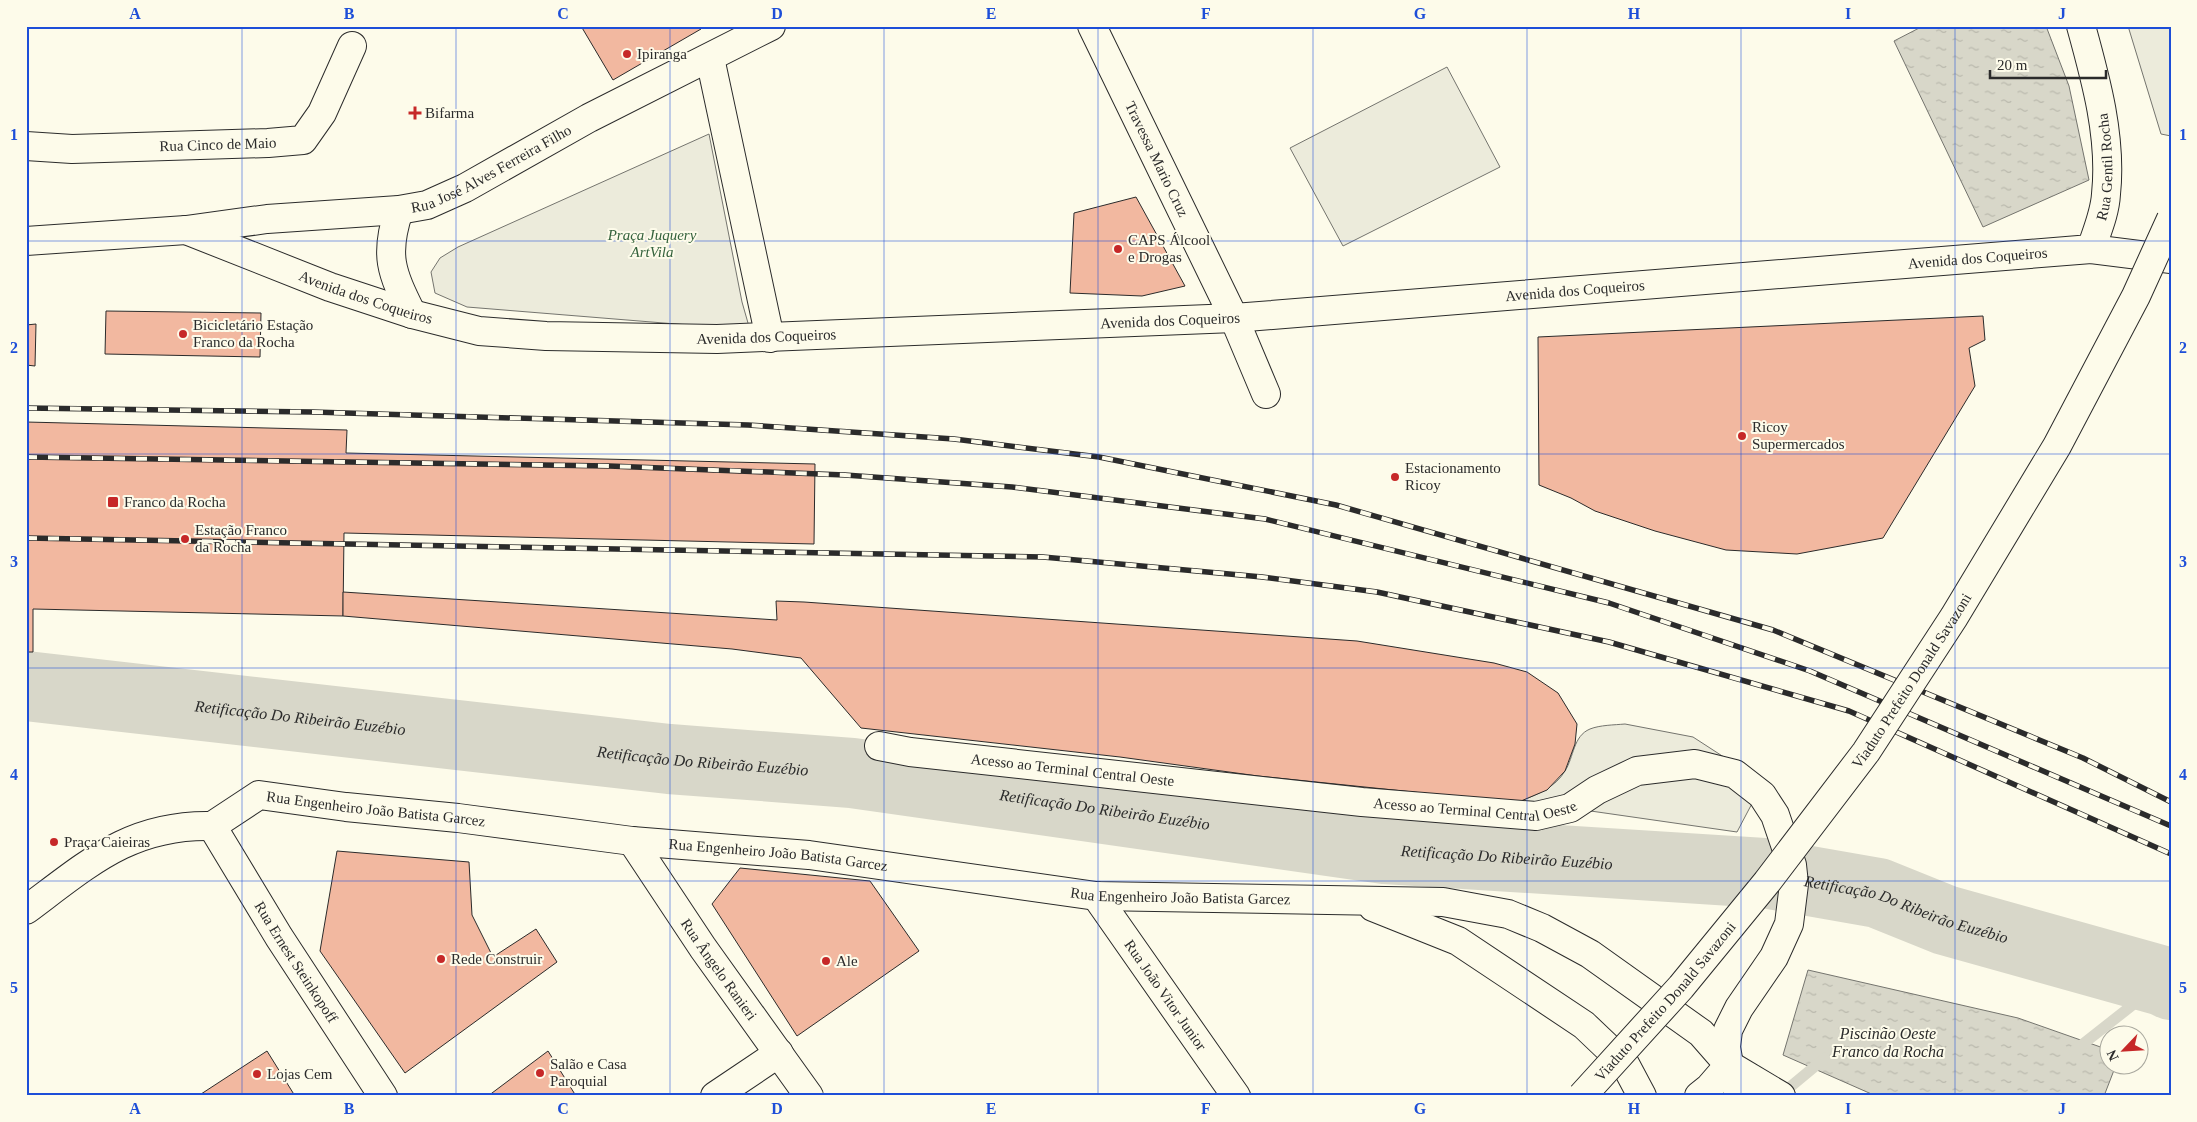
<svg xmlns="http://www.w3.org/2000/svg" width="2197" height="1122" viewBox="0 0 2197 1122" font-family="'Times New Roman',serif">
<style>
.green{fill:#ecebdb;stroke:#74746e}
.water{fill:url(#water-ripples);stroke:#74746e}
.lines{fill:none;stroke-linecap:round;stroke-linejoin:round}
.stream{stroke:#d8d7c9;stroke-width:11}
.river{stroke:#d8d7c9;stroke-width:70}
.building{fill:#f2b8a0;stroke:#2b2b2b}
.minor-casing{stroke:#2b2b2b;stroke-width:30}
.major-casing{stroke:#2b2b2b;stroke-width:30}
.minor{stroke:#fdfbea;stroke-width:28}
.major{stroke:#fdfbea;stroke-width:28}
.rail-casing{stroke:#2b2b2b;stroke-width:5.5}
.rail{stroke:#fdfbea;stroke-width:4;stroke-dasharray:11;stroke-linecap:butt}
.major-bridge-casing{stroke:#2b2b2b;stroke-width:30;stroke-linecap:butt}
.major-bridge{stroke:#fdfbea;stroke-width:28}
.grid{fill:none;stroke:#1d4ed8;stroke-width:1;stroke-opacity:0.55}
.poi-dot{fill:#c62828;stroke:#fdfbea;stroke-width:2}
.labels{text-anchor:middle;stroke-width:4;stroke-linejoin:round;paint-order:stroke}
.poi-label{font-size:15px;fill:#2b2b2b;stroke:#fdfbea;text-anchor:start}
.street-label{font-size:15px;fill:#2b2b2b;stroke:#fdfbea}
.park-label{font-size:15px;font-style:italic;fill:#34623c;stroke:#fdfbea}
.water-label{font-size:16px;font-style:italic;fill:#2b2b2b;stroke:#fdfbea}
.neatline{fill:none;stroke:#1d4ed8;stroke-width:2}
.grid-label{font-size:16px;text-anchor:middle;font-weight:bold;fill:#1d4ed8}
</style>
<defs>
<pattern id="water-ripples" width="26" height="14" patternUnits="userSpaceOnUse" patternTransform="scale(1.25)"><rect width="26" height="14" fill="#d8d7c9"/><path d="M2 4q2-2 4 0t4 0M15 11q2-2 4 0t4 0" fill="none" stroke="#bab9ad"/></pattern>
</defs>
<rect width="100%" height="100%" fill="#fdfbea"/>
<g class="green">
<path d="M2128 26H2171V136L2161 134Z"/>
<path d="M1447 67 1500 167 1343 246 1290 148Z"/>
<path d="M709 134 742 302 750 330 467 307 435 293 431 272 440 258 458 247Z"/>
<path d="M1625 724 1693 737 1730 761 1757 794 1737 832 1521 801C1537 794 1555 788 1565 771 1574 757 1573 736 1590 729 1600 725 1614 725 1625 724Z"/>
</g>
<g class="water">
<path d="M1923 26H2046L2069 86 2089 180 1983 227 1894 41Z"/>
<path d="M1808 970 2018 1018 2109 1050 2110 1064 2116 1065 2104 1096H1876L1783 1055Z"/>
</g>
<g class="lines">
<g class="stream">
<path d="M2074 1051 2163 981"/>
<path d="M1784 1092 1825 1058"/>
</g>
<path class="river" id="s1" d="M26 686 669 759 852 773 1385 849 1764 873 1878 893 1945 920 2163 981 2171 985"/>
</g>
<g class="building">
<path d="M581 26H699L701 29 613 80Z"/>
<path d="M1136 197 1185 286 1142 296 1070 293 1074 213Z"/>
<path d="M106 311 261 313 260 357 105 354Z"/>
<path d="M1983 316 1985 340 1969 348 1975 386 1883 538 1797 554 1726 550 1655 531 1595 511 1571 498 1539 485 1538 337Z"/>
<path d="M36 324 35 366 26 365V325Z"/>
<path d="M26 422 347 430 346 453 815 464 814 544 344 533 343 616 33 609V652H26Z"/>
<path d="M343 592 777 620 776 601 804 602 1357 641 1494 663 1527 672 1558 693 1577 724 1575 744 1565 771 1547 790 1521 801 1442 795 1258 776 1120 757 861 728 801 658 732 649 343 616Z"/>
<path d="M337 851 469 862 472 915 493 957 536 929 557 962 405 1073 320 951Z"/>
<path d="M740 868 870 881 919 951 797 1036 712 904Z"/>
<path d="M267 1051 295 1096H198Z"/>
<path d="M548 1051 576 1096H488Z"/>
</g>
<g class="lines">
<g class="minor-casing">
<g id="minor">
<path d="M710 58 770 338"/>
<path id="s2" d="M26 146 72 149 268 143 303 140 322 113 352 46"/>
<path d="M2091 249 2171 259"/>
<path d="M1234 318 1266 394"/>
<path id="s3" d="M879 746 910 752 1362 802 1536 816 1570 808 1597 790 1637 771 1695 764 1735 774 1762 795 1775 815 1792 865 1794 884 1789 924 1774 957 1739 1008 1728 1030 1726 1047 1729 1065 1740 1096"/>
<path id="s4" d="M212 826 259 795 346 807 458 818 632 841 809 855 1096 896 1443 902 1508 914 1542 928 1590 954 1701 1033 1729 1065 1781 1096"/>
<path id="s5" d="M212 826 279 937 383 1096"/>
<path id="s6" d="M632 841 703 948 809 1096"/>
<path id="s7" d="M1096 896 1236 1096"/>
<path d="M1373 907 1458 941 1584 1025 1625 1064 1642 1096"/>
<path d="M26 910C88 864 130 824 212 826"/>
<path d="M715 1096 779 1053"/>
<path d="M1699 1096 1709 1088 1729 1065"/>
</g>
</g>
<g class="major-casing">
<g id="major">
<path id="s8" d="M1092 26 1234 318"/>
<path d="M399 210C384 255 391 272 412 314"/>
<path id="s9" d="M186 230 330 287 412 314 479 331 546 336 717 339 1234 318 2091 249C2097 231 2105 213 2106 194 2112 138 2096 80 2081 26"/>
<path id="s10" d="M26 241 186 230 267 219 399 210 427 205 465 188 589 118 771 26"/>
</g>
</g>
<use href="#minor" class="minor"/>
<use href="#major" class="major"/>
<g class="rail-casing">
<g id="rail">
<path d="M26 408 313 412 748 425 954 439 1099 457 1336 505 1773 630 2083 758 2171 802"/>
<path d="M26 457 609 466 845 475 1012 487 1265 519 1609 603 1810 671 2171 826"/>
<path d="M26 538 1043 557 1262 577 1377 592 1609 642 1849 711 2171 854"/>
</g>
</g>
<use href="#rail" class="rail"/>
<g class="major-bridge-casing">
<g id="major-bridge">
<path id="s11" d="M1582 1096 1681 987 1767 882 1866 752 1954 617 2057 446 2136 296 2171 219"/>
</g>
</g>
<use href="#major-bridge" class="major-bridge"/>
</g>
<path class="grid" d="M242 26V1096M456 26V1096M670 26V1096M884 26V1096M1098 26V1096M1313 26V1096M1527 26V1096M1741 26V1096M1955 26V1096M26 241H2171M26 454H2171M26 668H2171M26 881H2171"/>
<g class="poi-dot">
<circle cx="627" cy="54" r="5"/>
<path d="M412.5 105.5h5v5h5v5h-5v5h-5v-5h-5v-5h5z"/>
<circle cx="1118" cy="249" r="5"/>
<circle cx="183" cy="334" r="5"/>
<circle cx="1742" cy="436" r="5"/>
<circle cx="1395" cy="477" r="5"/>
<rect x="107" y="496" width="12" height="12" rx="2.5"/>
<circle cx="185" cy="539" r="5"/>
<circle cx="54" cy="842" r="5"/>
<circle cx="441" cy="959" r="5"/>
<circle cx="826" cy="961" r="5"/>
<circle cx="540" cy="1073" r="5"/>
<circle cx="257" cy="1074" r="5"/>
</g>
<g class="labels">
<g class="poi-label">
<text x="637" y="59">Ipiranga</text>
<text x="425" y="118">Bifarma</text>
<text x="1128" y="245">CAPS Álcool<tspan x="1128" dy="17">e Drogas</tspan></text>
<text x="193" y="330">Bicicletário Estação<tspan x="193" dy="17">Franco da Rocha</tspan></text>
<text x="1752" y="432">Ricoy<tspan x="1752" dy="17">Supermercados</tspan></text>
<text x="1405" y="473">Estacionamento<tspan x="1405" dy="17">Ricoy</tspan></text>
<text x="124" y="507">Franco da Rocha</text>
<text x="195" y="535">Estação Franco<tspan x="195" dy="17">da Rocha</tspan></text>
<text x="64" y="847">Praça Caieiras</text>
<text x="451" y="964">Rede Construir</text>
<text x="836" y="966">Ale</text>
<text x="550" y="1069">Salão e Casa<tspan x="550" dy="17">Paroquial</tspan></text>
<text x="267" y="1079">Lojas Cem</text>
</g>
<g class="street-label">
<text dy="5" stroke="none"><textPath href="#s2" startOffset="192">Rua Cinco de Maio</textPath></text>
<text dy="5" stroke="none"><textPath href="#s8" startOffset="148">Travessa Mario Cruz</textPath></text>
<text dy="5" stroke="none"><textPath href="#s10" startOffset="476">Rua José Alves Ferreira Filho</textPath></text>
<text dy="5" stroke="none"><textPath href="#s9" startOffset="2010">Rua Gentil Rocha</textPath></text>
<text dy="5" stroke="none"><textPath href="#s9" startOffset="1812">Avenida dos Coqueiros</textPath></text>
<text dy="5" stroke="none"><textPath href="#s9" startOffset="1408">Avenida dos Coqueiros</textPath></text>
<text dy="5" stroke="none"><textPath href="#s9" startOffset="192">Avenida dos Coqueiros</textPath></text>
<text dy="5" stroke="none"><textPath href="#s9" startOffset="1002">Avenida dos Coqueiros</textPath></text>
<text dy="5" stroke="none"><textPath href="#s9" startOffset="598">Avenida dos Coqueiros</textPath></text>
<text dy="5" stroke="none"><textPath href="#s11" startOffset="531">Viaduto Prefeito Donald Savazoni</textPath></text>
<text dy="5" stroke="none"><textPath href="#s3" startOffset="195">Acesso ao Terminal Central Oeste</textPath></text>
<text dy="5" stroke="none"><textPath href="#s3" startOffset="600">Acesso ao Terminal Central Oeste</textPath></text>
<text dy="5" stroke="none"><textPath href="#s4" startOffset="174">Rua Engenheiro João Batista Garcez</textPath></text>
<text dy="5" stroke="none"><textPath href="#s4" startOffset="579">Rua Engenheiro João Batista Garcez</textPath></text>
<text dy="5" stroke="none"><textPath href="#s4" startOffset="984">Rua Engenheiro João Batista Garcez</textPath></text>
<text dy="5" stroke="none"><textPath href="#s5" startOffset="160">Rua Ernest Steinkopoff</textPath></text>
<text dy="5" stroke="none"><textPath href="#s6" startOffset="155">Rua Ângelo Ranieri</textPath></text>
<text dy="5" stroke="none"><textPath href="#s7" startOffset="121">Rua João Vitor Junior</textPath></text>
<text dy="5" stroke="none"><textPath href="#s11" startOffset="126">Viaduto Prefeito Donald Savazoni</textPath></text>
</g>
<g class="park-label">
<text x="652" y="240">Praça Juquery<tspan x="652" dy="17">ArtVila</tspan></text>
</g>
<g class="water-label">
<text dy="6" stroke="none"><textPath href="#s1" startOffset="276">Retificação Do Ribeirão Euzébio</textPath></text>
<text dy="6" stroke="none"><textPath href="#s1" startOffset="681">Retificação Do Ribeirão Euzébio</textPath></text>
<text dy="6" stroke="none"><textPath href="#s1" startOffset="1086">Retificação Do Ribeirão Euzébio</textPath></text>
<text dy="6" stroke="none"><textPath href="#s1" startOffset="1491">Retificação Do Ribeirão Euzébio</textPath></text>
<text dy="6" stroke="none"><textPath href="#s1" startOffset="1896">Retificação Do Ribeirão Euzébio</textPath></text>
<text x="1888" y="1039">Piscinão Oeste<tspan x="1888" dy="18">Franco da Rocha</tspan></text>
</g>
</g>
<rect width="2197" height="1122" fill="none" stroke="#fdfbea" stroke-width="55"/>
<g transform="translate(2124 1050) rotate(245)"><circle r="24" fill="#fdfbea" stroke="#a9a89e"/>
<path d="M0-4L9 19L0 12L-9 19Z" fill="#c62828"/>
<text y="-8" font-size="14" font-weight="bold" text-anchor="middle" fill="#2b2b2b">N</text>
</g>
<path d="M1990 70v8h116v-8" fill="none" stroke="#2b2b2b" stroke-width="2.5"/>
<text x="1997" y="70" font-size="15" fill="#2b2b2b" stroke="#fdfbea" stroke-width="4" paint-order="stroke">20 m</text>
<rect x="28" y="28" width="2142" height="1066" class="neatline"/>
<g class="grid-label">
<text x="135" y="19">A</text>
<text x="349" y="19">B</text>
<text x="563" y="19">C</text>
<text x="777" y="19">D</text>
<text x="991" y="19">E</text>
<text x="1206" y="19">F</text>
<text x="1420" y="19">G</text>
<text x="1634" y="19">H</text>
<text x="1848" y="19">I</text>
<text x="2062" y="19">J</text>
<text x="14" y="140">1</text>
<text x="2183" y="140">1</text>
<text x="14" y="353">2</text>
<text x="2183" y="353">2</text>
<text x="14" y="567">3</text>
<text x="2183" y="567">3</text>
<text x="14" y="780">4</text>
<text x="2183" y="780">4</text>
<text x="14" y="993">5</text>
<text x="2183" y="993">5</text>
<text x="135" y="1114">A</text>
<text x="349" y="1114">B</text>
<text x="563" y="1114">C</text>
<text x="777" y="1114">D</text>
<text x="991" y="1114">E</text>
<text x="1206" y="1114">F</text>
<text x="1420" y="1114">G</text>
<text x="1634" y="1114">H</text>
<text x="1848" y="1114">I</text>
<text x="2062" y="1114">J</text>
</g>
</svg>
